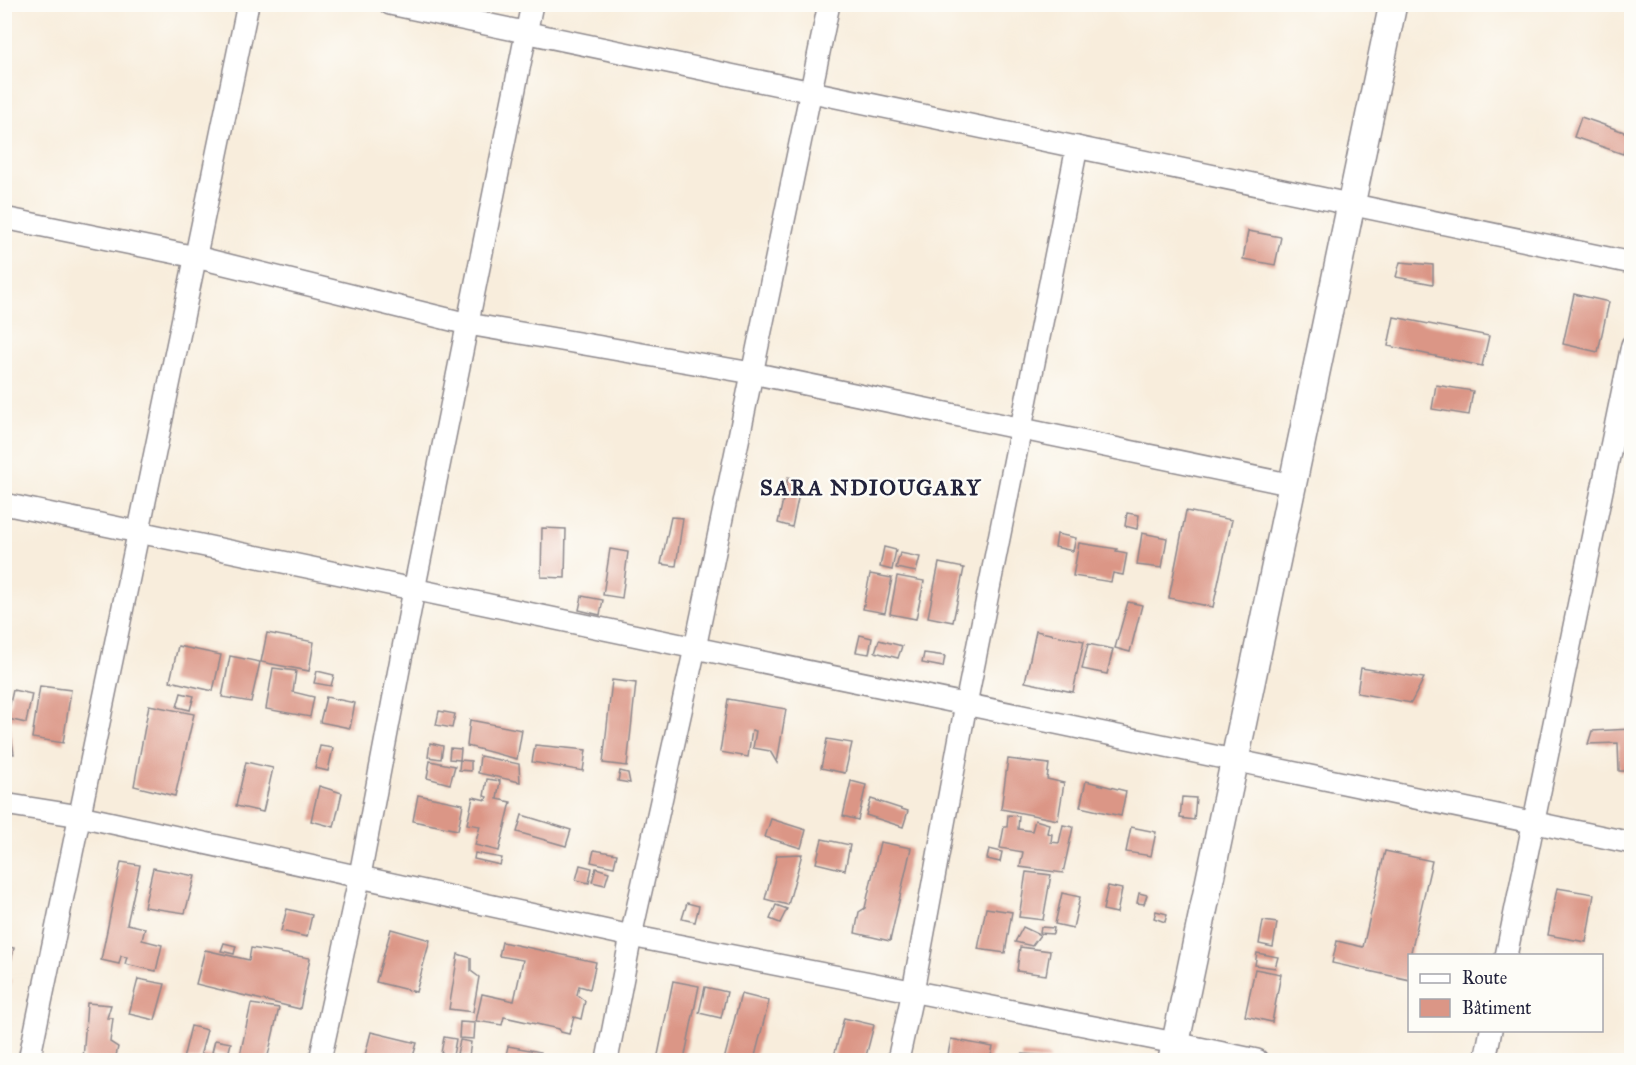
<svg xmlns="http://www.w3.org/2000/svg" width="1636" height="1065" viewBox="0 0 1636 1065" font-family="'IM FELL Great Primer',serif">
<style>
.building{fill:#db9686}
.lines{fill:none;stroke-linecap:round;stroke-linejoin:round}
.minor-casing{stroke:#8d888c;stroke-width:24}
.tertiary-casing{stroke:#8d888c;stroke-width:30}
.minor{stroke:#fff;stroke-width:21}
.tertiary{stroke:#fff;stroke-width:27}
.labels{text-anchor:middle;stroke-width:5;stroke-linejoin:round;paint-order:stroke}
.district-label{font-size:22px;font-weight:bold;letter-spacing:1.5px;fill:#22223b;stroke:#fdfcf7}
</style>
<rect width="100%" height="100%" fill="#fdfcf7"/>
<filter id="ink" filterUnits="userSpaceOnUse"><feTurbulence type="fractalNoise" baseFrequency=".0167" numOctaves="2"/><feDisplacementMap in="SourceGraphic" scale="12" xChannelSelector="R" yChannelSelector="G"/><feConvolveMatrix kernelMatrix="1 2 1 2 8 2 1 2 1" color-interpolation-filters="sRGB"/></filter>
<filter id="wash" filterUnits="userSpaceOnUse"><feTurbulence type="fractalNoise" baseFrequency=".008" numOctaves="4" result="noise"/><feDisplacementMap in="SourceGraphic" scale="24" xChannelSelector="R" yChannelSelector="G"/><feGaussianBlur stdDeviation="1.35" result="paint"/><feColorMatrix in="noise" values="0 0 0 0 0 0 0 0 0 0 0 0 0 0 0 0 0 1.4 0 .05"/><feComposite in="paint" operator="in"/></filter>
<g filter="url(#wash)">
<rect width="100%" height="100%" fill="#f8eddc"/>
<g id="blocks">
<g class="building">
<path d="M1581 117 1630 134 1623 154 1574 137Z"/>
<path d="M1248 231 1281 237 1275 265 1243 259Z"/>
<path d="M1400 262 1433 265V284L1396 277Z"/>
<path d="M1574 294 1609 302 1598 352 1563 344Z"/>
<path d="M1394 317 1489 336 1482 366 1388 346Z"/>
<path d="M1436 385 1473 391 1469 415 1432 409Z"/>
<path d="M788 477 802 480 792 527 778 523Z"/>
<path d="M1186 511 1232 520 1213 607 1169 598Z"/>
<path d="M1127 513 1139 515 1137 529 1125 526Z"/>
<path d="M671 517 683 518 676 566 661 564Z"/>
<path d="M542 528 566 529 565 578 541 577Z"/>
<path d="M1142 533 1167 538 1162 568 1137 565Z"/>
<path d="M1057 534 1076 538 1073 551 1055 547Z"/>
<path d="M1079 543 1117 549 1116 551 1127 553 1123 575 1113 573 1111 582 1073 576Z"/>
<path d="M884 547 896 550 892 570 880 567Z"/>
<path d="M610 549 628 552 622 598 603 595Z"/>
<path d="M900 553 920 557 916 572 896 568Z"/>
<path d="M939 563 964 568 953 622 928 617Z"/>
<path d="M870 574 892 578 885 613 863 609Z"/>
<path d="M897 576 924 581 916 619 890 614Z"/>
<path d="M582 596 603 600 600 615 579 610Z"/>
<path d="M1128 602 1142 605 1130 652 1115 648Z"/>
<path d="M1036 631 1084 641 1073 692 1025 682Z"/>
<path d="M267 633 314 642 309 671 261 662Z"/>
<path d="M860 635 872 638 869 654 856 652Z"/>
<path d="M879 640 902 646 898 658 875 652Z"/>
<path d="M1088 644 1113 649 1107 674 1082 669Z"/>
<path d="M178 646 221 655 213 691 170 681Z"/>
<path d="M924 653 945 656 943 667 922 663Z"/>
<path d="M230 656 260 662 251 702 222 697Z"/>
<path d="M273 668 296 671 293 692 314 697 310 717 266 709Z"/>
<path d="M1361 668 1424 678 1411 703 1357 693Z"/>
<path d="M317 671 334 675 331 686 314 683Z"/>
<path d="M612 680 636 683 627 766 603 763Z"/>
<path d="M40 686 71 690 63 743 32 738Z"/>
<path d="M13 690 32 694 26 723 8 719 14 754 4 753V708L7 717Z"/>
<path d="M181 693 194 696 190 710 177 707Z"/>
<path d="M326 697 355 703 350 728 320 722Z"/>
<path d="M728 699 786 709 777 763 770 751 753 748 756 731 752 730 748 757 720 752Z"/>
<path d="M149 705 194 714 175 796 134 786Z"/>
<path d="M439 711 455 714 452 728 436 725Z"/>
<path d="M470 720 522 730 517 759 467 746Z"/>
<path d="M1632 729V771H1619L1618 743 1588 744 1592 731Z"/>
<path d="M827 739 852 743 845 773 821 768Z"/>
<path d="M430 743 443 746 441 759 428 757Z"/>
<path d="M535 745 586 750 583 771 532 762Z"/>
<path d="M320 746 333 748 328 771 315 768Z"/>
<path d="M450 748 461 749 460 760 471 761V771L459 770 460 760 449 759Z"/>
<path d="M480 756 519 764 520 782 478 773Z"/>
<path d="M1008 759 1049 764 1047 779 1064 783 1058 820 1001 809Z"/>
<path d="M430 761 455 766 450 784 427 778Z"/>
<path d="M246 762 273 768 263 812 236 806Z"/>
<path d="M620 771 628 773 630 783 618 781Z"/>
<path d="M487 779 500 781 497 799 511 802 499 851 475 845 480 826 467 824 473 797 486 800 487 797 484 796Z"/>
<path d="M851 781 866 785 858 820 843 816Z"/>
<path d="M1086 781 1126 791 1121 816 1080 807Z"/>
<path d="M319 786 342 793 334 827 311 821Z"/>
<path d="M418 795 463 804 458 830 413 821Z"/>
<path d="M1182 797 1196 798 1194 820 1180 818Z"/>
<path d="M871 799 908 811 903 827 866 815Z"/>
<path d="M522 815 571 830 566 846 517 832Z"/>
<path d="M1008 815 1019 816 1018 829 1032 831 1035 820 1049 824 1047 833 1052 834 1051 842 1059 843 1063 825 1073 827 1063 873 1020 867 1023 852 1000 848 1004 827H1007Z"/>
<path d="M771 819 806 830 801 848 765 837Z"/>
<path d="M1131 827 1156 832 1151 856 1126 852Z"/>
<path d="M822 839 850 845 845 870 816 863Z"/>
<path d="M880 842 911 848 890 941 855 933 859 912 865 908Z"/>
<path d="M989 849 1002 852 1000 862 987 859Z"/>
<path d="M594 850 617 854 614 867 591 862Z"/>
<path d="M1385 851 1432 861 1410 956V980L1332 963 1337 941 1363 947Z"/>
<path d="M475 853 502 858 500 865 474 859Z"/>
<path d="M802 854 788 905 765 899 777 855Z"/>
<path d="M121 862 140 865 127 924 145 928 142 940 162 945 156 971 125 964 127 957 121 956 119 964 101 960Z"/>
<path d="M580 865 592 868 589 883 576 880Z"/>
<path d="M153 868 195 876 185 913 144 907Z"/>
<path d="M596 868 609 872 605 885 592 882Z"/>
<path d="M1026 872 1051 875 1043 920 1019 917Z"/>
<path d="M1108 886 1122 889 1117 913 1103 910Z"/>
<path d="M1557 888 1594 894 1586 942 1548 935Z"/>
<path d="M1062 893 1080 897 1073 928 1055 924Z"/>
<path d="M1139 893 1147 895 1144 904 1137 903Z"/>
<path d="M687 903 699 906 695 922 682 919Z"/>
<path d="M776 905 787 909 780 923 770 919Z"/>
<path d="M986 908 1012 912 1005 953 978 949Z"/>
<path d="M287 909 312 915 307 937 281 931Z"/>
<path d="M1156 911 1167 914 1165 922 1154 918Z"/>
<path d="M1263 921 1277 923 1273 947 1259 944Z"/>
<path d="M1023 927 1040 935 1032 946 1015 942Z"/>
<path d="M1041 927 1054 928 1053 934 1040 933Z"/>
<path d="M391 929 430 940 416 992 376 982Z"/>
<path d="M502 942 596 962 590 989 579 986 577 995 585 1001 581 1019 574 1017 569 1034 561 1032 559 1029 504 1017 502 1025 476 1021 482 994 514 1001 523 960 499 956Z"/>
<path d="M224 943 236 946 234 954 221 951Z"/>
<path d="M4 946 14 948 7 979 11 980 5 1006Z"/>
<path d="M1020 947 1050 951 1046 975 1017 971Z"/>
<path d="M251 948 310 958 300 1009 196 984 205 950 249 960Z"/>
<path d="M1257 953 1278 957 1275 968 1255 965Z"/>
<path d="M458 954 471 958V971L479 977 473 1012 449 1009Z"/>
<path d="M1255 969 1281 974 1272 1022 1245 1016Z"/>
<path d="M138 979 165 984 155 1020 129 1014Z"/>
<path d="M673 981 699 986 684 1060H657Z"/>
<path d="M705 987 727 992 721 1018 699 1013Z"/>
<path d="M741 994 769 1001 754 1060H724Z"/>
<path d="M87 1003 111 1005 107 1018H113L110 1042 118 1047 115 1060H83Z"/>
<path d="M251 1004 279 1008 267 1060H239Z"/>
<path d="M844 1018 874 1025 865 1060H833Z"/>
<path d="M460 1022 475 1023 474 1039 459 1038Z"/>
<path d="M191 1026 207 1030 199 1060 183 1059Z"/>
<path d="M371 1032 417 1043 412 1060H372L364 1059Z"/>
<path d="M444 1037 456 1039 453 1056 441 1053Z"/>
<path d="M951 1039 993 1047 990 1060H947Z"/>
<path d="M215 1040 231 1043 228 1055 212 1052Z"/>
<path d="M460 1040 471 1042 469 1056 457 1054Z"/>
<path d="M508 1046 541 1052 540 1060H505Z"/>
<path d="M203 1054 216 1057 215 1060H202Z"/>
<path d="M1022 1054 1049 1056V1060H1022Z"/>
</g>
</g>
</g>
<g filter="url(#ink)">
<use href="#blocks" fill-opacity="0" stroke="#8d888c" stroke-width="1.5"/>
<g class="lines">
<g class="minor-casing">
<g id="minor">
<path d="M390 4 1632 263"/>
<path d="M4 218 196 257 468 324 752 373 1293 485"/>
<path d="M4 504 1632 843"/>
<path d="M4 804 80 816 631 936 1175 1043 1257 1060"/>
<path d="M1506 956 1632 345"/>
<path d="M29 1060 248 4"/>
<path d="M320 1060 360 875 414 590 532 4"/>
<path d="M607 1060 631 936 695 648 829 4"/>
<path d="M898 1060 913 991 966 704 1077 147"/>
<path d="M1485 1060 1491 1030"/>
</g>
</g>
<g class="tertiary-casing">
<path id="tertiary" d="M1172 1060 1393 4"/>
</g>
<use href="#minor" class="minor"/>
<use href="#tertiary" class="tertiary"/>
</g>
</g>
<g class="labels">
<g class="district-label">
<text x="871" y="495">SARA NDIOUGARY</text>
</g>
</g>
<rect width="1636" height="1065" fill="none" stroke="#fdfcf7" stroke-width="24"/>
<rect x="1408" y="954" width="195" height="78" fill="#fdfcf7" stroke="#a5a5ac" stroke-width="1.5"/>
<rect x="1420" y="974" width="30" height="9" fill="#ffffff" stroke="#a5a5ac" stroke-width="1.5"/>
<text x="1462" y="984" font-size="18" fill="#22223b">Route</text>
<rect x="1420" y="999" width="30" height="18" fill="#db9686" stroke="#a5a5ac" stroke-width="1.5"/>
<text x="1462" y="1014" font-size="18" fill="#22223b">Bâtiment</text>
</svg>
